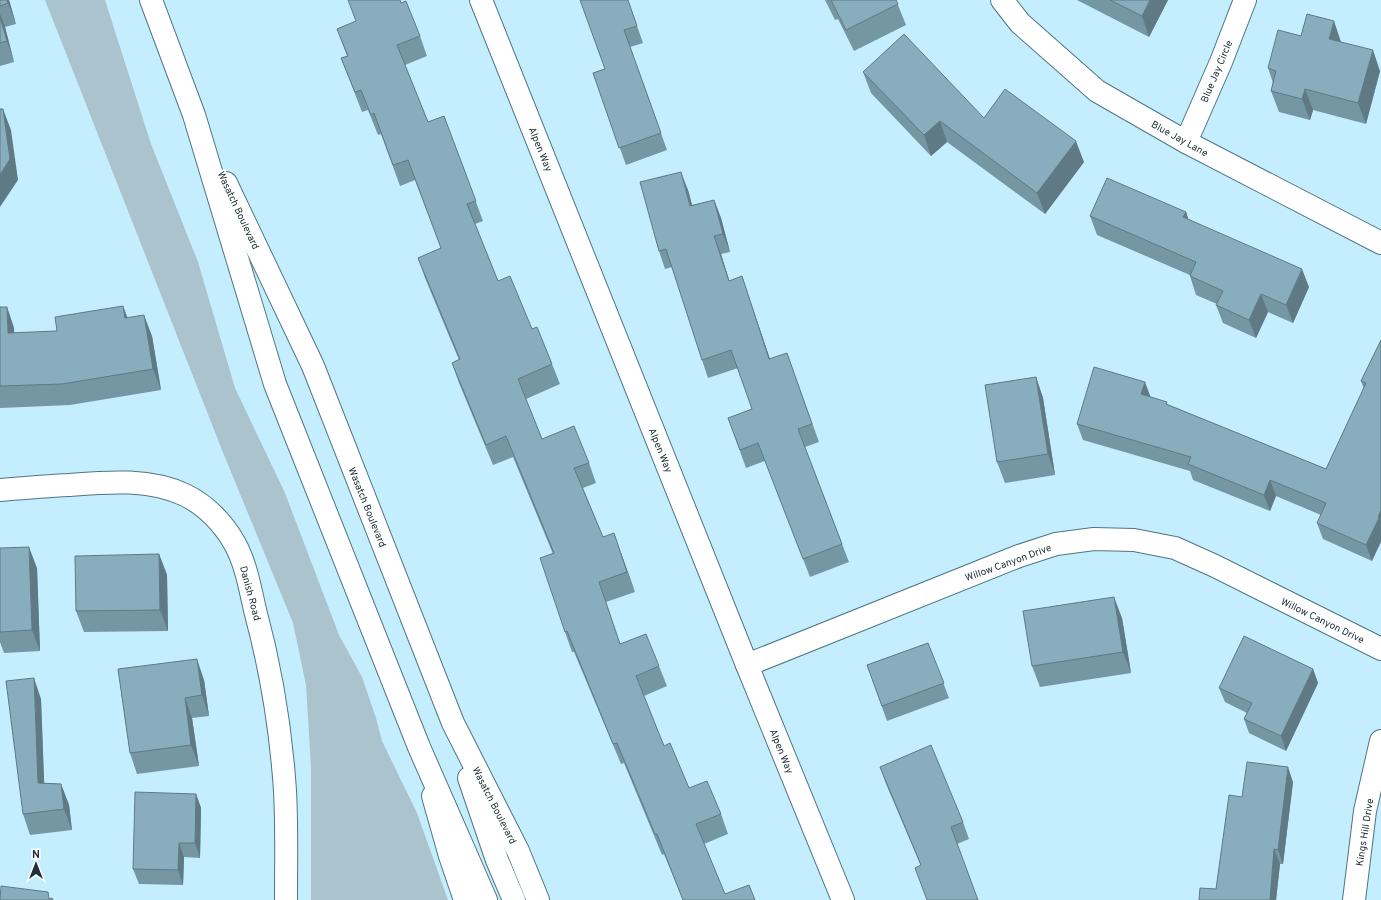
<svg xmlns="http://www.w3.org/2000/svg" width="1381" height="900" viewBox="0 0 1381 900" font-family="Overpass,sans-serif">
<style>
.green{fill:#aac3cd}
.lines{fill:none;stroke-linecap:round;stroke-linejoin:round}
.minor-casing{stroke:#4f7583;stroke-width:24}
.tertiary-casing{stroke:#4f7583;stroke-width:24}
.secondary-casing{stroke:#4f7583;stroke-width:24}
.primary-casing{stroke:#4f7583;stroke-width:24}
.minor{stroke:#fff;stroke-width:22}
.tertiary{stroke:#fff;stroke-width:22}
.secondary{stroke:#fff;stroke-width:22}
.primary{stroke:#fff;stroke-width:22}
.wall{fill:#7596a3}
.shaded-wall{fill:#5f7a84}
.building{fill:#88aebd;stroke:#5f7a84}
.labels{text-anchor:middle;stroke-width:3.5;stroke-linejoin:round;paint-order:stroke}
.street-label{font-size:10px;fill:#203036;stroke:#fff}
</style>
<rect width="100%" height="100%" fill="#c4eefe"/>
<path class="green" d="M45 0H105L151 144 198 262 235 388 285 493 339 635 362 677 376 718 382 741 417 813 448 900H311V767L306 685 293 623 222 450Z"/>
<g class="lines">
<g class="minor-casing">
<g id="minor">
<path d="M481 0 747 665 843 900"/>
<path d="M1002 0 1020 23 1097 91 1186 142 1381 243"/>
<path d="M1186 142 1221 62 1245 0"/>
<path d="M747 665 1019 556 1056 544 1094 539 1134 540 1175 548 1215 566 1381 649"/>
<path d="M1354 900 1365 811 1381 741"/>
</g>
</g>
<g class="tertiary-casing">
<path id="tertiary" d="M0 490C23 488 46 486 68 485 107 482 149 478 185 495 206 505 224 524 235 544 246 564 250 588 255 610 271 669 281 730 285 791 287 827 286 864 286 900"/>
</g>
<g class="secondary-casing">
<path id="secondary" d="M433 796 450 856 465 900"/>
</g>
<g class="primary-casing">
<g id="primary">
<path d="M151 0 194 115 275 384 419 747 486 900"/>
<path d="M226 183 313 366 453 723 518 851 538 900"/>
<path d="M469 778 497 860 514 900"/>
</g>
</g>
<use href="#minor" class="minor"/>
<use href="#tertiary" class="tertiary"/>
<use href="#secondary" class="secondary"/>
<use href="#primary" class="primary"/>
</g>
<g class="wall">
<path d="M0 0H9L16 24 5 27 14 62 0 66Z"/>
<path d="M628 0 643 43 630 47 667 150 626 165 593 73 605 69Z"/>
<path d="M825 0H896L906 25 854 51 838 19 835 20Z"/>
<path d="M1077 0H1168L1149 37Z"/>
<path d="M401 3 420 36 427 56 405 65 428 122 444 116 483 221 475 224 498 281 532 329 552 364 560 384 526 399 542 439 589 463 596 483 583 488 603 537 621 553 635 592 606 602 620 644 659 666 667 686 644 696 664 746 689 788 721 814 728 834 704 844 725 894 755 900H683L664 854 662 855 624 763 621 764 574 652H572L565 632 553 554 513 457 493 465 459 383 452 363 459 360 425 278 418 258 441 248 415 180 400 186 381 134 378 135 368 110 362 112 341 58 347 56 337 29Z"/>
<path d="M1301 36 1341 42 1380 71 1366 124 1313 110 1310 120 1279 112 1271 91 1273 83 1268 68Z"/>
<path d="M863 72 984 118 1084 162 1045 214 947 142 931 156 871 93Z"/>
<path d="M688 190 692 205 714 200 721 218 730 252 721 254 729 281 742 276 770 359 787 353 819 442 805 447 849 562 810 577 765 461 746 468 728 418 752 409 738 368 708 378 702 360 672 267 665 269 659 251Z"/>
<path d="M1186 212 1188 219 1309 287 1293 323 1268 312 1256 338 1223 323 1216 305 1217 304 1196 295 1190 276V275L1097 235 1090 216Z"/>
<path d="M123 306 127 318 152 336 161 390 70 405 0 408V307H7L14 328V333L57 331Z"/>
<path d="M1381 340 1372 561 1323 539 1317 523 1321 515 1276 496 1270 511 1193 480 1190 471 1083 440 1077 424 1150 397 1168 405 1326 469 1364 389 1361 381Z"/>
<path d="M1036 377 1043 398 1055 475 1005 483 997 462Z"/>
<path d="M0 548 37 568 40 651 4 653 0 642Z"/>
<path d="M159 554 167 575 168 631 84 632 76 611Z"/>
<path d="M1122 618 1131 673 1040 687 1032 666Z"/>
<path d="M928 643 949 698 887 721 867 665Z"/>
<path d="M118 669 204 680 209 716 192 718 199 766 137 774 130 753Z"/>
<path d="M1313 669 1318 683 1286 751 1249 733 1244 719 1247 713 1225 702 1219 688Z"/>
<path d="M41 699 44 783 61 784 69 805 72 830 30 835 23 814Z"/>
<path d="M880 767 963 822 969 839 957 844 921 866 886 784Z"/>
<path d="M1293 782 1283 864H1280L1276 900H1199L1216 889 1242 797Z"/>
<path d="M196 794 201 808 200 858 184 857 183 885 139 884 133 869Z"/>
</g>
<g class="shaded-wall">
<path d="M7 0H9L16 24 8 3Z"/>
<path d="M1150 0H1168L1149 37 1142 16Z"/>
<path d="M0 14 5 27 14 62 7 41 0 17Z"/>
<path d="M1334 21 1341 42 1329 39Z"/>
<path d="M1373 50 1380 71 1366 124 1358 103Z"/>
<path d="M1305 89 1313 110 1310 120 1302 99Z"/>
<path d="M3 109 11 130 18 180 0 207V175Z"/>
<path d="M940 121 947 142 931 156 924 135Z"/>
<path d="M1076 141 1084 162 1045 214 1037 193Z"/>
<path d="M681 172 688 190 697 224 690 206Z"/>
<path d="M714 200 721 218 730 252 723 234Z"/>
<path d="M1186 212 1192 230 1183 217Z"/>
<path d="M714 236 721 254 735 299Z"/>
<path d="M1302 269 1309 287 1293 323 1286 305Z"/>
<path d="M742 276 748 295 776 377 769 359Z"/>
<path d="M1261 294 1268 312 1256 338 1249 320Z"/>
<path d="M123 306 131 327 125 318Z"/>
<path d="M7 307 14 328 15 354 8 333Z"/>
<path d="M144 315 152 336 161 390 153 369Z"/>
<path d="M1036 377 1043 398 1055 475 1048 454Z"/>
<path d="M1145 382 1151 398 1141 394Z"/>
<path d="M1270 480 1276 496 1270 511 1264 495Z"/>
<path d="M1381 510V542L1372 561 1366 545Z"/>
<path d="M614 533 621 553 635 592 627 572Z"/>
<path d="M29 547 37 568 40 651 32 630Z"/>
<path d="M159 554 167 575 168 631 160 610Z"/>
<path d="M1114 597 1122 618 1131 673 1123 652Z"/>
<path d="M197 659 204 680 209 716 202 695Z"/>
<path d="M1313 669 1318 683 1286 751 1281 736Z"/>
<path d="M34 678 41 699 45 804 38 783Z"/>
<path d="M185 698 192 718 199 766 191 745Z"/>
<path d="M1288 767 1293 782 1283 864 1278 850Z"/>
<path d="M61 784 69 805 72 830 64 809Z"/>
<path d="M196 794 201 808 200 858 195 843Z"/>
<path d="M179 843 184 857 183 885 178 870Z"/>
<path d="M1274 849 1280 864 1276 900H1270Z"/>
</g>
<g class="building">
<path d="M0 0H7L8 3 0 6Z"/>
<path d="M348 0H400L401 3 406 1 420 36 397 45 428 122 444 116 476 201 467 204 498 281 510 276 532 329 537 327 552 364 518 379 542 439 574 426 589 463 574 468 603 537 614 533 627 572 599 582 620 644 646 634 659 666 636 676 664 746 670 743 689 788 707 781 721 814 696 824 725 894 749 885 755 900H683L657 834H655L617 743 613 744 567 631 565 632 540 558 554 553 506 436 486 445 452 363 460 359 418 258 441 248 408 160 393 165 374 113 371 115 361 90 355 92 341 58 348 56 337 29 356 21Z"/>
<path d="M580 0H628L637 26 624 30 661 133 619 148 593 73 605 69Z"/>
<path d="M831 0H896L898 4 846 30Z"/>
<path d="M1110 0H1150L1142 16Z"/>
<path d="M1307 14 1334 21 1329 39 1373 50 1358 103 1305 89 1302 99 1271 91 1276 71 1268 68 1278 30 1301 36Z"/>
<path d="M0 17 7 41 0 43Z"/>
<path d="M904 34 984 118 1005 89 1076 141 1037 193 940 121 924 135 863 72Z"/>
<path d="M0 109H3L10 159 0 175Z"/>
<path d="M681 172 690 206 714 200 723 234 714 236 729 281 742 276 769 359 787 353 812 424 798 429 842 544 803 559 758 443 740 450 728 418 752 409 731 350 702 360 666 249 659 251 640 182Z"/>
<path d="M1107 178 1186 212 1183 217 1302 269 1286 305 1261 294 1249 320 1216 305 1223 291 1190 276 1196 262 1090 216Z"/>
<path d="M123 306 125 318 144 315 153 369 62 384 0 386V307H7L8 333 57 331 55 317Z"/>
<path d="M1381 340V510L1378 517 1379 518 1366 545 1317 523 1326 503 1270 480 1264 495 1188 464 1191 457 1077 424 1094 367 1145 382 1141 394 1167 402 1166 404 1326 469 1366 383 1361 381Z"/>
<path d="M1036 377 1048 454 997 462 985 385Z"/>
<path d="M29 547 32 630 0 632V548Z"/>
<path d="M159 554 160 610 76 611 75 556Z"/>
<path d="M1114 597 1123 652 1032 666 1023 611Z"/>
<path d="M1244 636 1313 669 1281 736 1244 719 1252 703 1219 688Z"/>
<path d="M928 643 944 683 882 706 867 665Z"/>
<path d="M197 659 202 695 185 698 191 745 130 753 118 669Z"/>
<path d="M34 678 38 783 61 784 64 809 23 814 6 681Z"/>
<path d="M931 745 963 822 951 827 978 900H927L915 868 921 865 880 767Z"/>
<path d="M1247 762 1288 767 1278 850 1274 849 1270 900H1199L1200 888 1216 889 1229 795 1242 797Z"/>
<path d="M135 792 196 794 195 843H179L178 870 133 869Z"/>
<path d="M1 886 48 892 49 899 52 898 53 900H0Z"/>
</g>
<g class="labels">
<g class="street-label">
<text transform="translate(1216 71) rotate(-67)" y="4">Blue Jay Circle</text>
<text transform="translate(1180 138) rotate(29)" y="4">Blue Jay Lane</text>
<text transform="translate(541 149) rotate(68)" y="4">Alpen Way</text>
<text transform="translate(239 210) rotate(65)" y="4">Wasatch Boulevard</text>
<text transform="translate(661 450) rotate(68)" y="4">Alpen Way</text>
<text transform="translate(368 507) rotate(68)" y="4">Wasatch Boulevard</text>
<text transform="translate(1008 562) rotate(-20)" y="4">Willow Canyon Drive</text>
<text transform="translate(251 593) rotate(75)" y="4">Danish Road</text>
<text transform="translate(1323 620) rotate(26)" y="4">Willow Canyon Drive</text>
<text transform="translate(782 751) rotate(68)" y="4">Alpen Way</text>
<text transform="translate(495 805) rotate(63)" y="4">Wasatch Boulevard</text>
<text transform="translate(1364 832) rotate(-81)" y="4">Kings Hill Drive</text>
</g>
</g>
<g transform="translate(36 864)" stroke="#ffffff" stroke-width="3" paint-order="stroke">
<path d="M0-3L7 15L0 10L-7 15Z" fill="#203036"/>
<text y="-6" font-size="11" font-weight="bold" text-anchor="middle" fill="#203036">N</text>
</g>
</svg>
